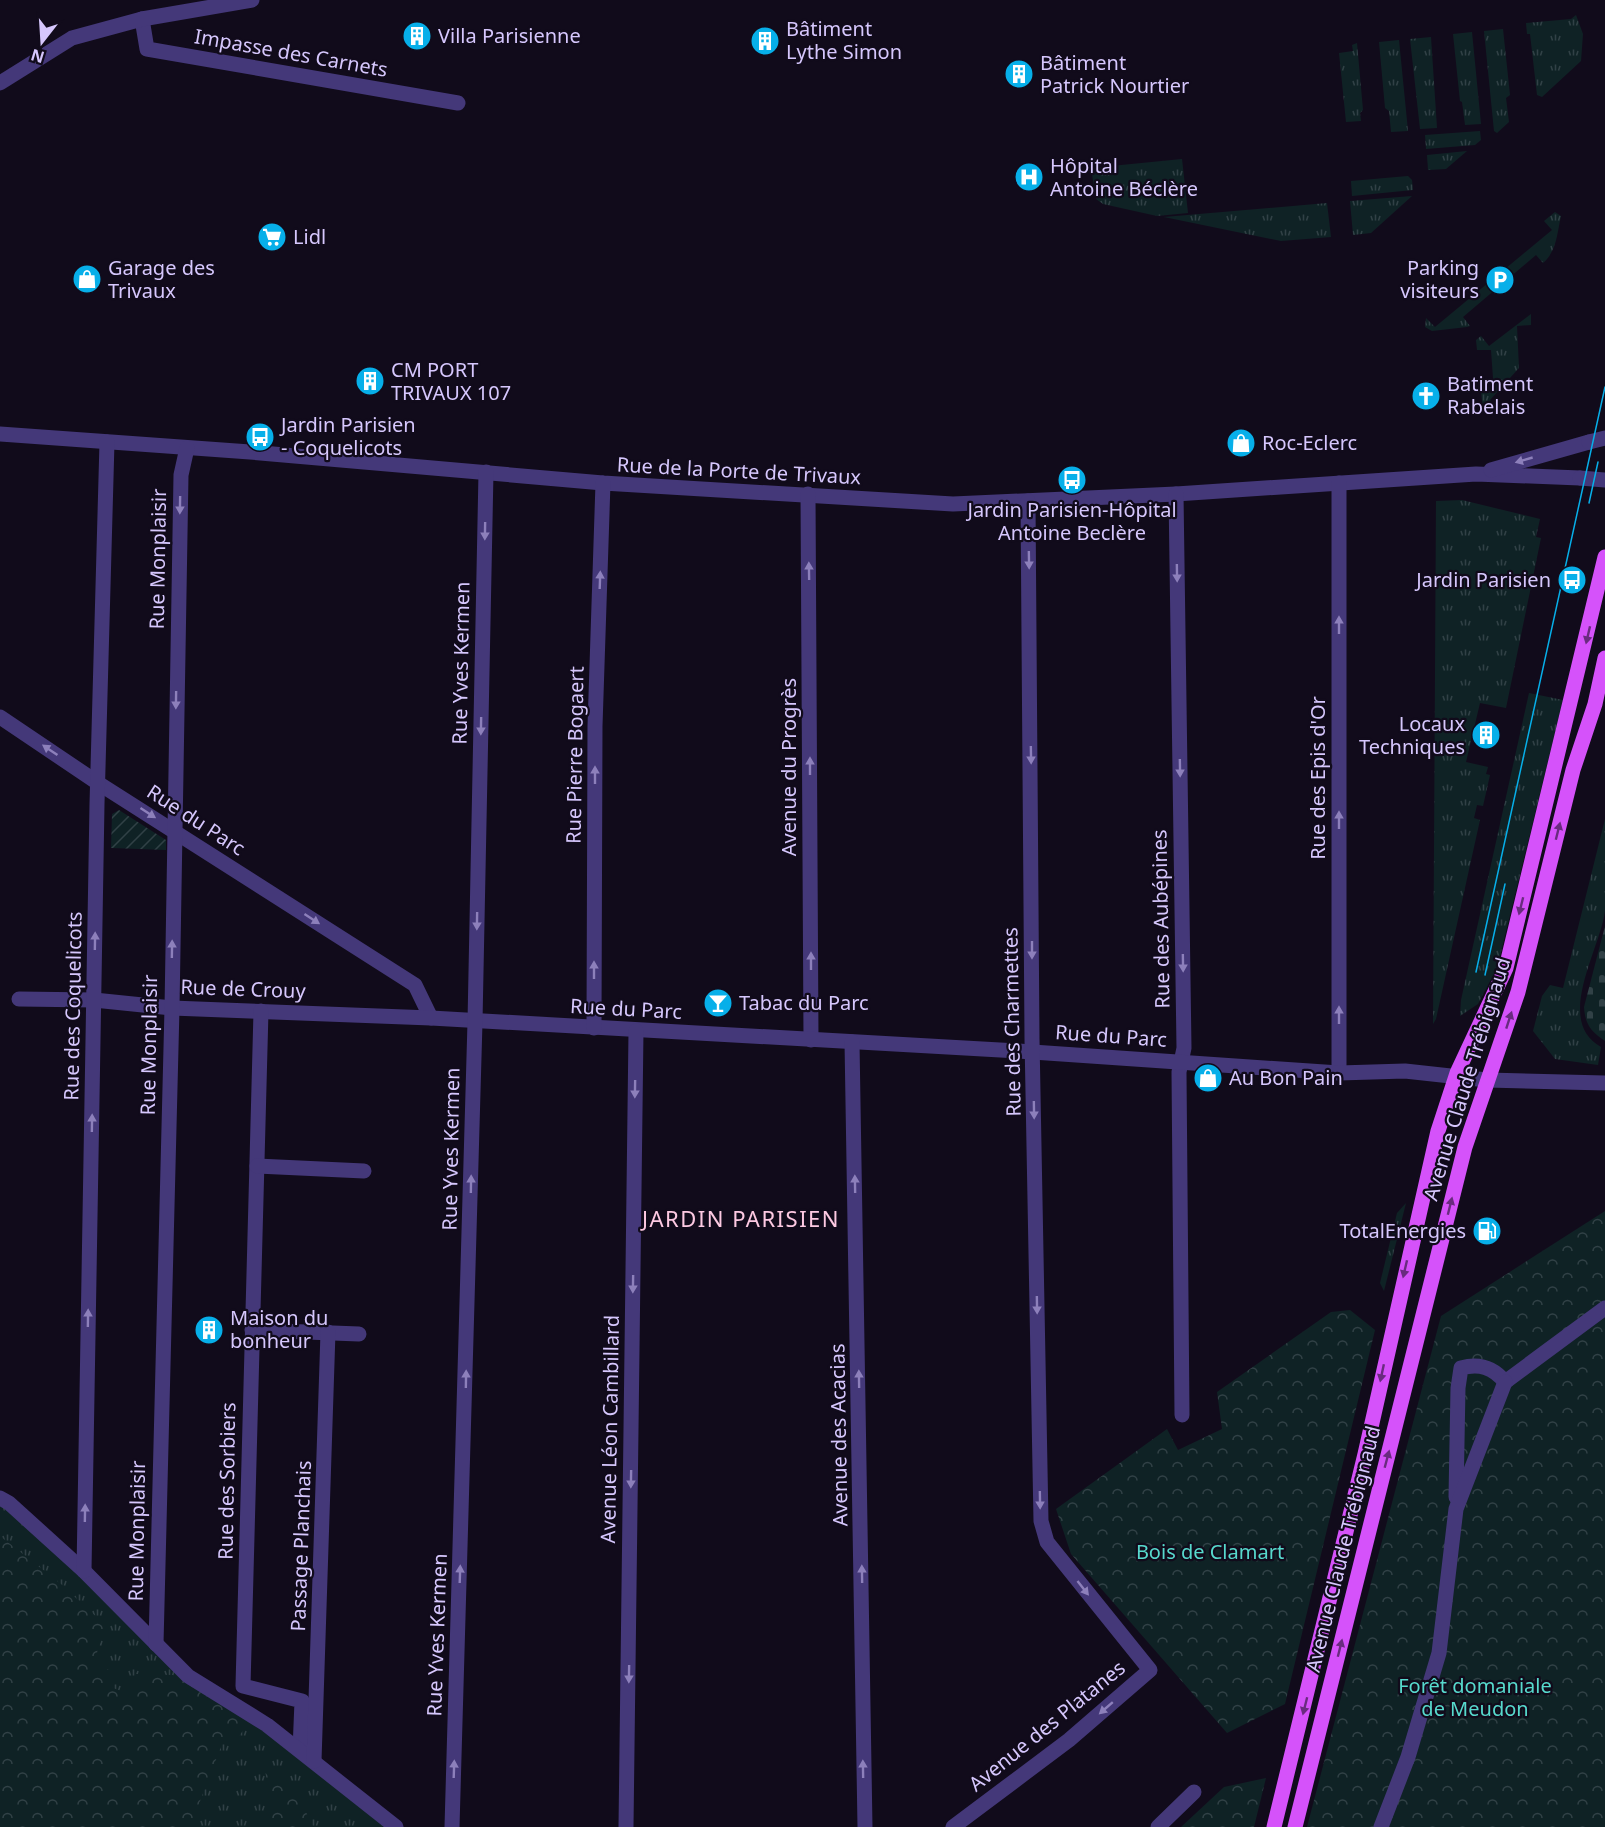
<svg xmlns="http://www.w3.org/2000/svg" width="1605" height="1827" viewBox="0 0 1605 1827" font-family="'Noto Sans',sans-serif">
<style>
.grass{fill:url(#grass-tufts)}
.forest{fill:url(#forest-crowns)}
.cemetery{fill:url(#cemetery-stones)}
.garden{fill:url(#garden-furrows)}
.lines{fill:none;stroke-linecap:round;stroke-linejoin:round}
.minor{stroke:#443879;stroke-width:15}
.tertiary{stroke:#443879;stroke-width:15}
.primary{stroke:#d552fa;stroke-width:15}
.tram{stroke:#07afe9;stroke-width:1.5}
.oneway{fill:#8d80bb}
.oneway2{fill:#692b7f}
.labels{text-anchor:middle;stroke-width:4.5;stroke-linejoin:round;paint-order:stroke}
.poi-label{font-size:20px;fill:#d6c7fd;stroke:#110b1b;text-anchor:start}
.street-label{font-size:20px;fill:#d6c7fd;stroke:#110b1b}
.park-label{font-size:20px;fill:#57d9cd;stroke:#110b1b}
.quarter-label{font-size:22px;letter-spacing:1.5px;fill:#fdc9e2;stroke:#110b1b}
</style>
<defs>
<pattern id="grass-tufts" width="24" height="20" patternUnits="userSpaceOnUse" patternTransform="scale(1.5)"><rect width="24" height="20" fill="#0f2225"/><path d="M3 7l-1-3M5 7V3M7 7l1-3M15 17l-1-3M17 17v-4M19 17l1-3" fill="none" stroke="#314146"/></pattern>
<pattern id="forest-crowns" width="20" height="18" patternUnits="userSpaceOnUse" patternTransform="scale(1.5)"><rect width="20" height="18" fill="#0f2225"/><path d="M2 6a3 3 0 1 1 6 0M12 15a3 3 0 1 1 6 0" fill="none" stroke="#314146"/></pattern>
<pattern id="cemetery-stones" width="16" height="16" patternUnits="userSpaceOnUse" patternTransform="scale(1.5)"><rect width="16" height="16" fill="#0f2225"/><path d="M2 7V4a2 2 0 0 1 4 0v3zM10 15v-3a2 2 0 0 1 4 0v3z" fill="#314146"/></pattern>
<pattern id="garden-furrows" width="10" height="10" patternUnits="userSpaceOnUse" patternTransform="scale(1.5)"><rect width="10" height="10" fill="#0f2225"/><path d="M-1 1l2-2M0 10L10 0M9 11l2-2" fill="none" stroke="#314146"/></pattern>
</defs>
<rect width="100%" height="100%" fill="#110b1b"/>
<g class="grass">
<path d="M1576 15 1583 34 1581 61 1542 97 1537 95 1530 34H1527L1526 23 1571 19Z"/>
<path d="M1503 29 1510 95 1506 98 1509 122 1497 133 1494 131 1484 31Z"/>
<path d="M1472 32 1481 124 1465 125 1462 102 1460 101 1453 34Z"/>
<path d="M1431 37 1437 128 1420 129 1410 39Z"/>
<path d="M1399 40 1408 131 1391 132 1389 111 1385 108 1379 42Z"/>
<path d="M1357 43 1363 110 1360 113 1361 121 1346 122 1339 53 1353 51 1352 45Z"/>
<path d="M1480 131 1481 140 1475 145 1426 149 1425 135Z"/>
<path d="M1467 151 1446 169 1428 170 1427 155Z"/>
<path d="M1182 159 1188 213 1157 216 1103 204 1096 199 1091 168Z"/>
<path d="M1408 176 1412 180 1413 190 1352 196 1351 181Z"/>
<path d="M1412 196 1371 233 1353 235 1350 201Z"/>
<path d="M1327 203 1331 237 1281 241 1164 217Z"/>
<path d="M1555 212 1561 216C1557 233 1557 251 1543 263L1536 255 1463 317 1470 326 1467 327 1432 331 1425 327 1426 318 1435 327 1552 230 1544 221Z"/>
<path d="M1531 314V325L1517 326 1519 368 1490 400 1500 409 1488 413 1483 408 1481 393 1494 392 1491 350H1477L1476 340 1481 336 1489 346Z"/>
<path d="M1462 500 1540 519 1536 537 1541 538 1506 708 1480 703 1466 762 1488 767 1486 774 1490 775 1483 806 1477 805 1474 818 1480 820 1436 1019 1433 1024 1436 501Z"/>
<path d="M1529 693 1563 700 1497 968 1478 1004 1460 1016 1461 1000Z"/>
<path d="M1605 819C1605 849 1605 881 1605 911 1600 950 1554 1021 1601 1047L1598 1065 1555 1059 1533 1031 1542 996 1550 985 1563 988Z"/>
<path d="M1406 1203 1384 1291 1380 1283 1397 1213Z"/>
<path d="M0 1497 188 1676 396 1827H0Z"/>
</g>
<g class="forest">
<path d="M1605 1211V1827H1307L1441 1316Z"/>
<path d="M1350 1310 1375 1330 1285 1704 1227 1733 1071 1554 1056 1509 1167 1429 1178 1450 1222 1429 1217 1392 1331 1312Z"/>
<path d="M0 1536 61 1584 106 1626C104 1642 85 1658 109 1670L113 1688 130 1694 136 1674 173 1675 238 1716 246 1727 234 1742 224 1739 190 1827H0Z"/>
<path d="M264 1760 299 1797 313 1827H272Z"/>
<path d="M1266 1778 1254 1827H1181L1224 1787Z"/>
</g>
<path class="cemetery" d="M1605 926V1041C1591 1032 1585 1024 1584 1007Z"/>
<path class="garden" d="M119 810 166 840V850L111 848 112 814Z"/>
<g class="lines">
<g class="minor">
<path d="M142 19 147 49 458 103"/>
<path d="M0 83 72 38 142 19 252 0"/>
<path d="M0 434 250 452 603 483 953 504 1176 494 1476 474 1580 478"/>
<path d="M1491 470 1589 442"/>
<path d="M1339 483V1073"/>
<path d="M808 494 811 1040"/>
<path d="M1176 494 1184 1048 1179 1072 1182 1415"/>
<path d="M0 717 98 783 415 985 431 1018"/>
<path d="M19 999 94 1000 172 1008 431 1018 1018 1051 1339 1073 1405 1071 1487 1080 1605 1083"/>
<path d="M261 1011 243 1686 302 1701 300 1750"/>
<path d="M594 1028 595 726 603 483"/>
<path d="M852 1042 865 1827"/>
<path d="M257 1166 364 1171"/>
<path d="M252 1330 359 1334"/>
<path d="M1505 1382 1605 1308"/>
<path d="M1456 1497 1458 1388 1461 1368C1479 1363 1493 1367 1505 1382"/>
<path d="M0 1498 9 1503 84 1571 188 1676 267 1725 396 1827"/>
<path d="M84 1571 97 804 107 442"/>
<path d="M156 1644 172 1008 181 475 187 448"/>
<path d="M314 1761 328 1332"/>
<path d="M452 1827 475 1022 486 472"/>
<path d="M626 1827 636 1031"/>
<path d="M953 1827 1069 1740 1150 1670 1047 1542 1041 1521 1032 1039 1028 501"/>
<path d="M1158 1827 1194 1792"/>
<path d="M1381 1827 1408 1757 1439 1653 1456 1509 1505 1382"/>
</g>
<g class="tertiary">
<path d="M1589 442 1605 438"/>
<path d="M1580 478 1605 480"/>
</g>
<g class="primary">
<path d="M1274 1827 1365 1454 1438 1131 1457 1073 1506 968 1605 557"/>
<path d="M1295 1827 1465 1147 1518 992 1573 770 1595 704 1605 658"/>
</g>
<g class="tram">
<path d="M1589 503 1598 462"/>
<path d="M1476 972 1605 387"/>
<path d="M1485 975 1505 884"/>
</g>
</g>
<defs><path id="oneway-solid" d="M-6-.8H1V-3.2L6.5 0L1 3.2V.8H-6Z" transform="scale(1.5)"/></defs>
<g class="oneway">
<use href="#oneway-solid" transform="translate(1524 460) rotate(164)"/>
<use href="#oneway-solid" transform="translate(180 505) rotate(91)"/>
<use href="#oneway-solid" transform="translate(485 531) rotate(91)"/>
<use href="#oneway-solid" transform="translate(1029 560) rotate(89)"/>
<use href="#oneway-solid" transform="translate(809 571) rotate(-91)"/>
<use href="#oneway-solid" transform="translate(1177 573) rotate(89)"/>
<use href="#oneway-solid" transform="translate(600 580) rotate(-88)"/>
<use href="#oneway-solid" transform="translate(1339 625) rotate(-90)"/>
<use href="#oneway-solid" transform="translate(176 700) rotate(91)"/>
<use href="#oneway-solid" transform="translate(481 726) rotate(91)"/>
<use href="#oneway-solid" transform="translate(50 750) rotate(-146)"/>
<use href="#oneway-solid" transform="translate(1031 755) rotate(89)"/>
<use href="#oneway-solid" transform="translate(810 766) rotate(-90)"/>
<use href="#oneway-solid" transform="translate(1180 768) rotate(89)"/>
<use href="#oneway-solid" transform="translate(595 775) rotate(-90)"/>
<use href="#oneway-solid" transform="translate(148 813) rotate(33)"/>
<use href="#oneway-solid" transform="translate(1339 820) rotate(-90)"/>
<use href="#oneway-solid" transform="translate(312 919) rotate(33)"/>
<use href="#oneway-solid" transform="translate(477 921) rotate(91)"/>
<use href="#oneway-solid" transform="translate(95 941) rotate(-89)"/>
<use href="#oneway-solid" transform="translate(172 949) rotate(-89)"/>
<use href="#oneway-solid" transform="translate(1032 950) rotate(90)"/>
<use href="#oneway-solid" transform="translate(811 961) rotate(-90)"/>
<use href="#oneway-solid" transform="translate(1183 963) rotate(89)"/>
<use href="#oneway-solid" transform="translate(594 970) rotate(-90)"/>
<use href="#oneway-solid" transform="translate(1339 1015) rotate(-90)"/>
<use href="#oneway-solid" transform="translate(635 1089) rotate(91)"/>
<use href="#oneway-solid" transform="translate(1034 1110) rotate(89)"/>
<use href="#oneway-solid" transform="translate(92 1123) rotate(-89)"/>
<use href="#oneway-solid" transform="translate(471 1184) rotate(-89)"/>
<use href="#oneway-solid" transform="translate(855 1184) rotate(-91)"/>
<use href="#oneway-solid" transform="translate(633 1284) rotate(91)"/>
<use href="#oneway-solid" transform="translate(1037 1305) rotate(89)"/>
<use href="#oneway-solid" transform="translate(88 1318) rotate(-89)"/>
<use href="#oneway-solid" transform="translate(466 1379) rotate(-89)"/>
<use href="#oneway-solid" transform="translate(859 1379) rotate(-91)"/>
<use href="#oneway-solid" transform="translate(631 1479) rotate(91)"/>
<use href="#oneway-solid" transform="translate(1040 1500) rotate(89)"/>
<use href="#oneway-solid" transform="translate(85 1513) rotate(-89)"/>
<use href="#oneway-solid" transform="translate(460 1574) rotate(-88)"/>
<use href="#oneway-solid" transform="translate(862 1574) rotate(-91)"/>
<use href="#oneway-solid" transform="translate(1083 1588) rotate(52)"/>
<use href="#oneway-solid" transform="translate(629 1674) rotate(91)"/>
<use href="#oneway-solid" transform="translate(1106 1708) rotate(139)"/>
<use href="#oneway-solid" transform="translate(454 1769) rotate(-88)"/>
<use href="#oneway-solid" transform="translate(863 1769) rotate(-91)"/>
</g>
<g class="oneway2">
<use href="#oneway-solid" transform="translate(1588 635) rotate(103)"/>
<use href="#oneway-solid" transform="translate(1558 831) rotate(-76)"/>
<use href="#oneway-solid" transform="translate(1521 906) rotate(104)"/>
<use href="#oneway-solid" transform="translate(1509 1020) rotate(-72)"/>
<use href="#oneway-solid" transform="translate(1450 1206) rotate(-76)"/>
<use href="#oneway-solid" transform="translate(1405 1269) rotate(103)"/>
<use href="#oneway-solid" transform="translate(1382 1373) rotate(102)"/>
<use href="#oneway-solid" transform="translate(1387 1459) rotate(-75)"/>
<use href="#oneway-solid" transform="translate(1340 1648) rotate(-76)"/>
<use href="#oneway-solid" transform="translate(1305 1706) rotate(104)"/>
</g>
<defs>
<g id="building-disc" transform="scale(1.5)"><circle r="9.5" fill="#07afe9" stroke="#110b1b"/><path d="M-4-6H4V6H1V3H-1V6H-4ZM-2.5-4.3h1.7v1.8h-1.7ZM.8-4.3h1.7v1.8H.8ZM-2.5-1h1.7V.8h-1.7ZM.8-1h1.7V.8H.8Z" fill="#fff"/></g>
<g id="hospital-disc" transform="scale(1.5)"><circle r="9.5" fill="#07afe9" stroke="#110b1b"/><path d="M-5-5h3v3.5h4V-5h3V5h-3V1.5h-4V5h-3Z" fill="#fff"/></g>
<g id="supermarket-disc" transform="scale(1.5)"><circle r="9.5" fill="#07afe9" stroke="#110b1b"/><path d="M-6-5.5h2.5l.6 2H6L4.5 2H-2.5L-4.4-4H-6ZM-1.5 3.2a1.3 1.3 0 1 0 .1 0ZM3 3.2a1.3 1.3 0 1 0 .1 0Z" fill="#fff"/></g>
<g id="shop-disc" transform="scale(1.5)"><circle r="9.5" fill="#07afe9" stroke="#110b1b"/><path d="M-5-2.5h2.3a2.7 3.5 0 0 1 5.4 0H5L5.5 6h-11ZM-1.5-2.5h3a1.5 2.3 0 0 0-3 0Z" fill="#fff"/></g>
<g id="parking-disc" transform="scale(1.5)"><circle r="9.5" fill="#07afe9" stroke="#110b1b"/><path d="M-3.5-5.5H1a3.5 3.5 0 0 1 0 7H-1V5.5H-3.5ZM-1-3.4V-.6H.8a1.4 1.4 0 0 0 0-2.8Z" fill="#fff"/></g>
<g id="church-disc" transform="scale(1.5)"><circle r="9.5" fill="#07afe9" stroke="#110b1b"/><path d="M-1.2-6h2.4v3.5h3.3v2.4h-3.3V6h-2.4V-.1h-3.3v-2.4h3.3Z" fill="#fff"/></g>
<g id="bus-disc" transform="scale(1.5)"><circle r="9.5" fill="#07afe9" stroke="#110b1b"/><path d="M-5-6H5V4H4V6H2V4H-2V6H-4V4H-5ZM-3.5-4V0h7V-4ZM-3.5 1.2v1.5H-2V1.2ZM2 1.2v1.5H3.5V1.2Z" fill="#fff"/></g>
<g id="bar-disc" transform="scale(1.5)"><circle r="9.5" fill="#07afe9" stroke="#110b1b"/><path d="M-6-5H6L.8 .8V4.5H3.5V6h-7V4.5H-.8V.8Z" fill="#fff"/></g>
<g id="fuel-disc" transform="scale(1.5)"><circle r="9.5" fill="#07afe9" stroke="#110b1b"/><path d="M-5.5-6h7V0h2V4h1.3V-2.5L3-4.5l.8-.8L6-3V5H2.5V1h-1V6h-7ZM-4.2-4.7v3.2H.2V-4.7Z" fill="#fff"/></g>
</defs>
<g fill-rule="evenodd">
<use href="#building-disc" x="417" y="36"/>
<use href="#building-disc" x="765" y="41"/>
<use href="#building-disc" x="1019" y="74"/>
<use href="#hospital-disc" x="1029" y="177"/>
<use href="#supermarket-disc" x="272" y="237"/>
<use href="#shop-disc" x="87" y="279"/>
<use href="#parking-disc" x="1500" y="280"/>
<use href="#building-disc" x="370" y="381"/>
<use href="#church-disc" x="1426" y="396"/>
<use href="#bus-disc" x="260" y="437"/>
<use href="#shop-disc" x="1241" y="443"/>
<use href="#bus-disc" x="1072" y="480"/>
<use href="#bus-disc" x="1572" y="580"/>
<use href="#building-disc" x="1486" y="735"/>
<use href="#bar-disc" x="718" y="1003"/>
<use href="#shop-disc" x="1208" y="1078"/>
<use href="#fuel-disc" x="1487" y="1231"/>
<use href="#building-disc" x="209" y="1330"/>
</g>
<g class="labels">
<g class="poi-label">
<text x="786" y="36">Bâtiment<tspan x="786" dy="23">Lythe Simon</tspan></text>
<text x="438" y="43">Villa Parisienne</text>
<text x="1040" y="70">Bâtiment<tspan x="1040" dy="23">Patrick Nourtier</tspan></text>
<text x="1050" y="173">Hôpital<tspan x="1050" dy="23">Antoine Béclère</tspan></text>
<text x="293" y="244">Lidl</text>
<text x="108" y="275">Garage des<tspan x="108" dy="23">Trivaux</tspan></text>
<text x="1479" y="275" text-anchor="end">Parking<tspan x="1479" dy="23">visiteurs</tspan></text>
<text x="391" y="377">CM PORT<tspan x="391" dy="23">TRIVAUX 107</tspan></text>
<text x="1447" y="391">Batiment<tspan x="1447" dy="23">Rabelais</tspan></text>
<text x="281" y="432">Jardin Parisien<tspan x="281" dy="23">- Coquelicots</tspan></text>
<text x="1262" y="450">Roc-Eclerc</text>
<text x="1072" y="517" text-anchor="middle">Jardin Parisien-Hôpital<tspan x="1072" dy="23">Antoine Beclère</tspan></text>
<text x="1551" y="587" text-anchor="end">Jardin Parisien</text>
<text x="1465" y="731" text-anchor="end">Locaux<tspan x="1465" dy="23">Techniques</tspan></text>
<text x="739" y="1010">Tabac du Parc</text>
<text x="1229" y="1085">Au Bon Pain</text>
<text x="1466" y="1238" text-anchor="end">TotalEnergies</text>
<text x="230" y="1325">Maison du<tspan x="230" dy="23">bonheur</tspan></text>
</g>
<g class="street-label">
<text transform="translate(291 53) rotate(10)" y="7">Impasse des Carnets</text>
<text transform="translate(739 471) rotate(3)" y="7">Rue de la Porte de Trivaux</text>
<text transform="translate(158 559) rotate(-89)" y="7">Rue Monplaisir</text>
<text transform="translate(461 663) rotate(-89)" y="7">Rue Yves Kermen</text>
<text transform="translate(575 755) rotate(-89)" y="7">Rue Pierre Bogaert</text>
<text transform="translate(789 767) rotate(-90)" y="7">Avenue du Progrès</text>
<text transform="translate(1318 778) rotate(-90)" y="7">Rue des Epis d'Or</text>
<text transform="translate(196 820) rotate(33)" y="7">Rue du Parc</text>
<text transform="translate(1161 919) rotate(-91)" y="7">Rue des Aubépines</text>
<text transform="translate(243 989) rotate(2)" y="7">Rue de Crouy</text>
<text transform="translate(73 1006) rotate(-89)" y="7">Rue des Coquelicots</text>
<text transform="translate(626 1009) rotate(3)" y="7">Rue du Parc</text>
<text transform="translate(1012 1022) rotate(-91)" y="7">Rue des Charmettes</text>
<text transform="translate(1111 1036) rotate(4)" y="7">Rue du Parc</text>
<text transform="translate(149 1045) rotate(-89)" y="7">Rue Monplaisir</text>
<text transform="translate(1467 1079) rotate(-73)" y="7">Avenue Claude Trébignaud</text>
<text transform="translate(451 1149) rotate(-89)" y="7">Rue Yves Kermen</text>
<text transform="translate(610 1429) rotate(-89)" y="7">Avenue Léon Cambillard</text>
<text transform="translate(839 1435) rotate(-91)" y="7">Avenue des Acacias</text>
<text transform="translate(227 1481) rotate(-89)" y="7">Rue des Sorbiers</text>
<text transform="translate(137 1531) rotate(-89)" y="7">Rue Monplaisir</text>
<text transform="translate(301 1546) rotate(-88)" y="7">Passage Planchais</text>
<text transform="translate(1343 1549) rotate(-76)" y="7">Avenue Claude Trébignaud</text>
<text transform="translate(437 1635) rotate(-88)" y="7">Rue Yves Kermen</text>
<text transform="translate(1047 1726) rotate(-39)" y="7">Avenue des Platanes</text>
</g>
<g class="park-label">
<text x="1210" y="1559">Bois de Clamart</text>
<text x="1475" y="1693">Forêt domaniale<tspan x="1475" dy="23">de Meudon</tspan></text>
</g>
<g class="quarter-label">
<text x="741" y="1227">JARDIN PARISIEN</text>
</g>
</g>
<g transform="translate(42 42) rotate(197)" stroke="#110b1b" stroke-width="4.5" paint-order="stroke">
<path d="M0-4.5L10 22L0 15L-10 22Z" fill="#d6c7fd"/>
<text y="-9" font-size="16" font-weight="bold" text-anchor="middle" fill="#d6c7fd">N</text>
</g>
</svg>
